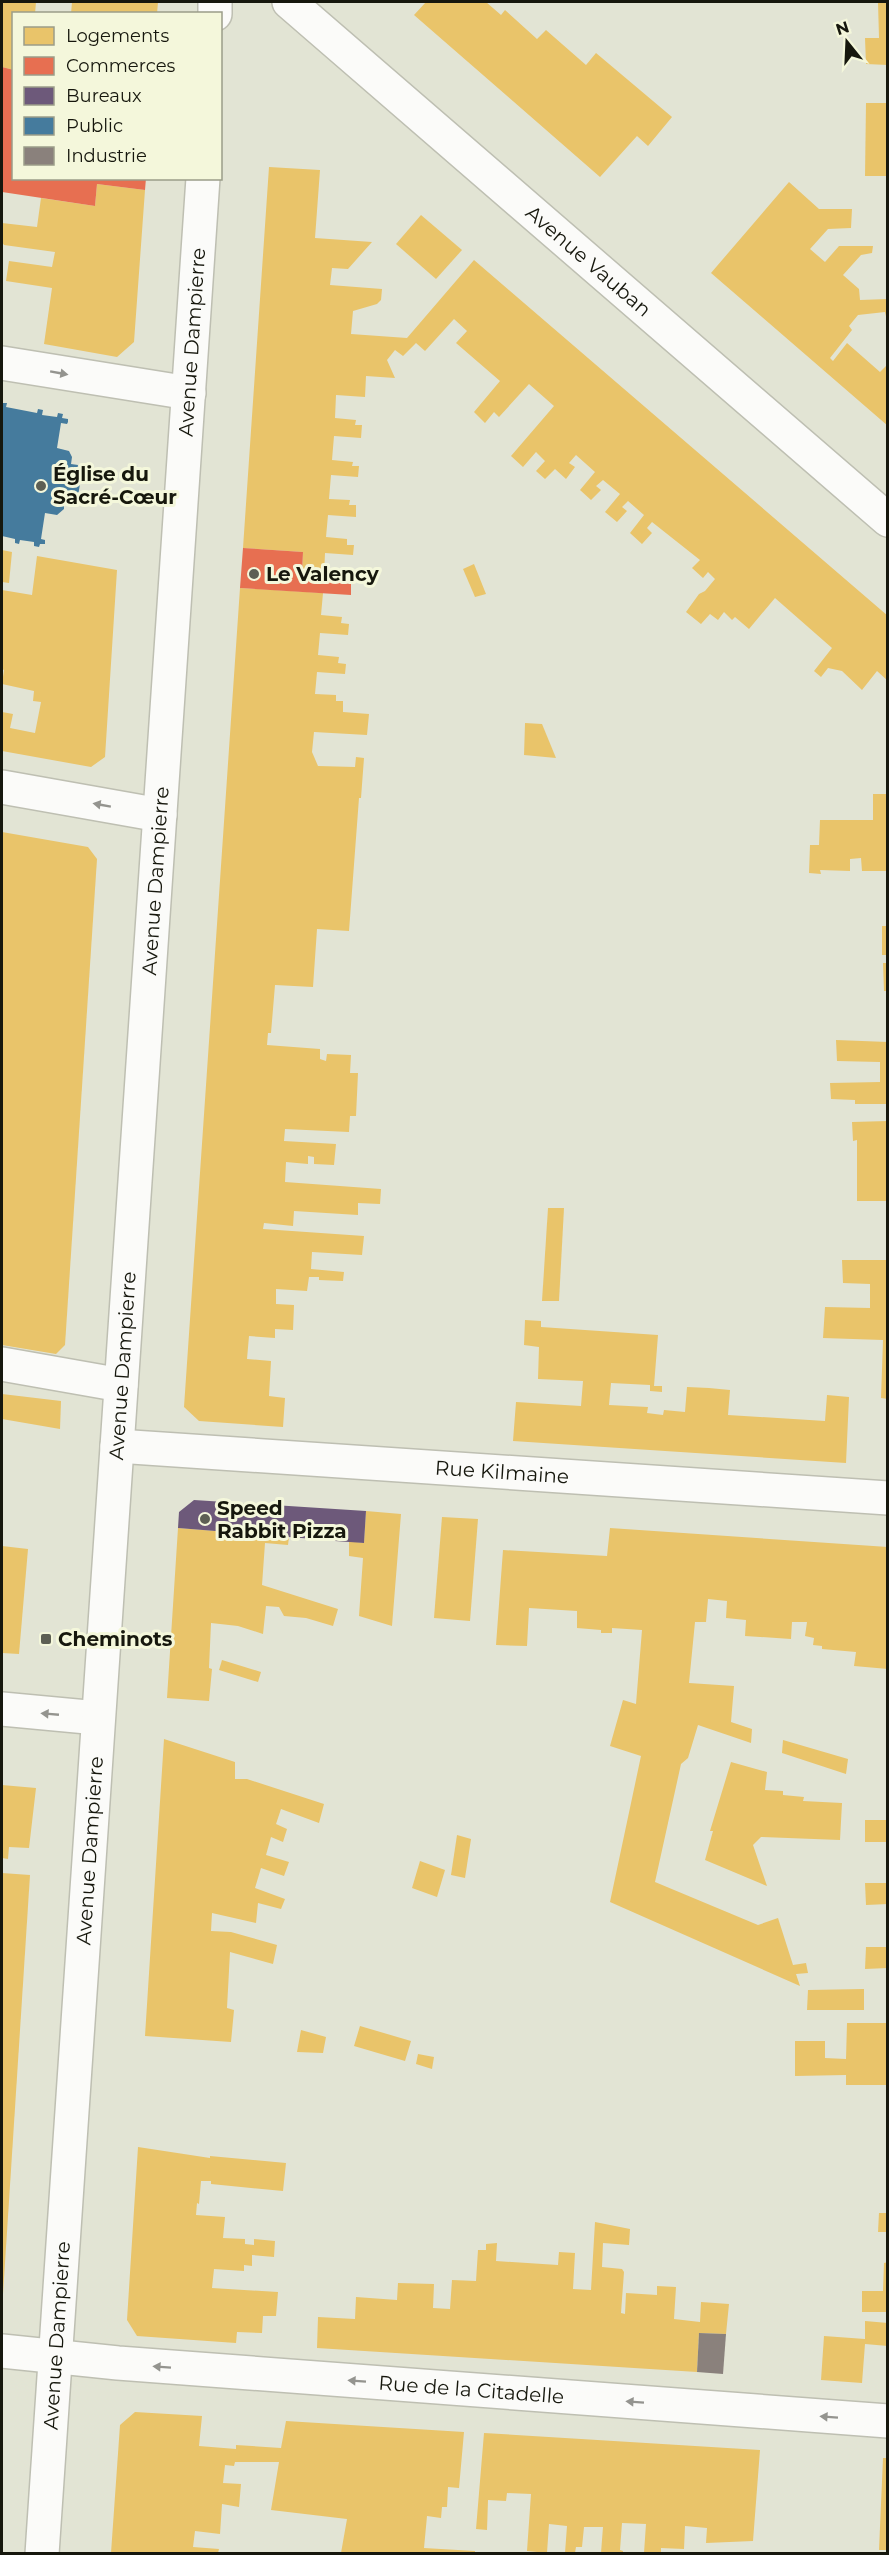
<svg xmlns="http://www.w3.org/2000/svg" width="889" height="2555" viewBox="0 0 889 2555" font-family="Montserrat,sans-serif">
<style>
.homes{fill:#e9c46a}
.shops{fill:#e76f51}
.offices{fill:#6d597a}
.public{fill:#457b9d}
.industry{fill:#8a817c}
.lines{fill:none;stroke-linecap:round;stroke-linejoin:round}
.minor-casing{stroke:#bebfb2;stroke-width:36}
.tertiary-casing{stroke:#bebfb2;stroke-width:36}
.secondary-casing{stroke:#bebfb2;stroke-width:36}
.minor{stroke:#fbfbf9;stroke-width:33}
.tertiary{stroke:#fbfbf9;stroke-width:33}
.secondary{stroke:#fbfbf9;stroke-width:33}
.oneway{fill:#94948f}
.poi-dot{fill:#5d5f53;stroke:#f4f7db;stroke-width:2}
.labels{text-anchor:middle;stroke-width:6;stroke-linejoin:round;paint-order:stroke}
.street-label{font-size:20px;fill:#16170d;stroke:#f4f7db}
.poi-label{font-size:20px;font-weight:bold;fill:#16170d;stroke:#f4f7db;text-anchor:start}
</style>
<rect width="100%" height="100%" fill="#e2e4d4"/>
<g class="homes">
<path d="M2 2H36L35 14H14V70L2 67Z"/>
<path d="M72 2H158L157 14H71Z"/>
<path d="M426 2H486L501 15 505 10 537 39 546 30 586 65 596 53 672 117 648 146 637 136 600 177 414 15Z"/>
<path d="M878 2H888V65L866 64 865 38H879Z"/>
<path d="M866 103H888V176H865Z"/>
<path d="M269 167 320 170 315 238 372 242 348 269 332 268 330 285 382 289 381 300 377 304 353 311 351 334 407 338 474 260 888 616V681L877 671 862 690 842 671 828 668 821 677 814 671 832 648 775 598 749 629 735 617 732 620 724 612 718 620 710 614 701 624 686 612 699 594 705 591 715 579 708 572 703 578 692 568 700 560 652 522 647 528 652 533 642 544 630 533 644 515 628 501 622 507 627 511 617 522 605 512 620 494 603 480 596 486 601 490 591 500 580 490 595 472 576 455 569 463 575 467 566 479 555 469 545 479 536 471 545 461 536 452 523 467 511 456 554 406 529 384 499 417 494 412 485 423 474 412 500 381 456 343 467 331 454 319 425 351 416 343 403 356 395 350 387 360 395 378 366 376 365 397 336 395 335 418 356 420 355 425H362L361 438 334 436 332 460 353 462 352 466H359L358 477 331 475 329 499 350 500 349 505H356V517L328 515 326 537 347 539V545H354L353 555 325 553 324 576 302 574 303 552 243 548Z"/>
<path d="M789 182 819 209H852L851 228 828 229 810 249 825 262 839 246H873L872 253 861 255 843 275 859 289 860 300 888 299V325L885 312 858 315 849 326 852 330 830 358 833 361 847 343 880 372 888 364V426L711 273Z"/>
<path d="M97 184 145 190 134 342 117 357 44 344 52 288 6 281 9 261 52 267 55 252 4 245 2 242V223L37 227 41 198 95 206Z"/>
<path d="M421 215 462 250 436 279 396 244Z"/>
<path d="M2 550 12 552 9 583 2 582Z"/>
<path d="M37 556 117 570 105 757 91 767 2 751V712L13 714 10 728 35 733 41 702 33 701 34 691 2 684 4 670 2 669V590L32 595Z"/>
<path d="M474 564 486 594 475 597 463 569Z"/>
<path d="M240 588 323 593 321 615 342 617 341 623 349 624 348 635 320 633 318 655 339 657 338 663 346 664 345 674 317 672 315 694 336 695V701H343V712L369 714 367 735 314 732 312 752 318 766 355 767 356 757 364 758 361 798H359L349 931 317 929 313 987 275 985 271 1033H268L267 1045 320 1049V1059L326 1061 327 1054 351 1055 350 1073H358L356 1116H350L349 1132 285 1129 284 1141 336 1144 334 1165 314 1164V1157L308 1156V1164L286 1162 285 1182 381 1189 380 1204 358 1203V1215L294 1211 293 1226 264 1223 263 1229 364 1236 362 1255 312 1252 311 1269 344 1272 343 1281 319 1280V1277H309L307 1291 276 1289V1304L294 1305 293 1330 275 1329V1338L249 1336 247 1359 271 1361 269 1396 285 1398 283 1427 199 1421 184 1407Z"/>
<path d="M525 723 542 724 556 758 524 755Z"/>
<path d="M873 794H888V871H862L861 858 850 859V871L820 870 821 874 809 873 810 845H819L820 820H873Z"/>
<path d="M2 832 88 847 97 859 65 1345 56 1354 2 1345Z"/>
<rect x="882" y="926" width="6" height="29"/>
<path d="M883 963H888V991H884Z"/>
<path d="M836 1040 888 1042V1104H855V1100L831 1099 830 1083 880 1082V1062L837 1061Z"/>
<path d="M888 1121V1201H857V1140L853 1141 852 1122Z"/>
<path d="M548 1208H564L559 1301H542Z"/>
<path d="M842 1260H888V1399L881 1398 883 1340 823 1338 825 1307 870 1308V1284L843 1283Z"/>
<path d="M525 1320 541 1321V1327L658 1335 654 1386H662V1392L650 1391V1385L611 1383 609 1405 648 1407 647 1413 663 1415 664 1410 685 1412 687 1387 709 1388 730 1390 728 1415 825 1421 827 1395 849 1397 846 1463 513 1441 516 1402 581 1406 583 1381 538 1379 539 1347 524 1345Z"/>
<path d="M2 1394 61 1401 60 1429 2 1419Z"/>
<path d="M366 1511 401 1514 392 1626 359 1616 363 1558 349 1556V1541L364 1543Z"/>
<path d="M442 1517 478 1519 470 1621 434 1618Z"/>
<path d="M178 1528 289 1537 288 1545 265 1543 262 1585 338 1609 333 1626 306 1618 284 1616 279 1607 266 1606 263 1634 238 1626 211 1623 209 1668 212 1669 209 1701 167 1698Z"/>
<path d="M610 1528 888 1547V1669L854 1666 856 1652 822 1649V1646L813 1645 814 1638 805 1636 807 1622H792L791 1639 745 1636 746 1620 726 1618 727 1601 708 1599 706 1622H695L689 1683 734 1686 731 1722 752 1729 751 1743 698 1725 688 1758 681 1764 655 1882 758 1925 778 1918 793 1965 806 1963 808 1973 796 1974 800 1986 610 1902 641 1756 610 1746 623 1700 636 1704 642 1630 612 1628V1633H601V1630L577 1628V1611L529 1608 527 1646 496 1645 503 1550 607 1556Z"/>
<path d="M2 1546 28 1549 19 1654 2 1653Z"/>
<path d="M222 1660 261 1672 258 1682 219 1670Z"/>
<path d="M164 1739 235 1762V1779H247L324 1804 319 1823 281 1809 276 1824 287 1829 283 1842 271 1837 266 1855 289 1862 284 1876 261 1868 255 1888 285 1899 281 1909 258 1903 256 1923 212 1913 211 1931 231 1932 277 1945 273 1964 230 1952 227 2008 234 2010 231 2042 145 2036Z"/>
<path d="M783 1740 848 1759 846 1774 782 1753Z"/>
<path d="M731 1762 767 1772 765 1790 783 1791V1795L804 1797 803 1801 842 1803 840 1840 761 1837 753 1845 767 1886 705 1860 713 1831H710Z"/>
<path d="M2 1785 36 1788 29 1848 9 1847 8 1859 2 1858Z"/>
<rect x="865" y="1820" width="23" height="22"/>
<path d="M457 1835 471 1839 465 1878 451 1875Z"/>
<path d="M420 1861 445 1870 437 1897 412 1888Z"/>
<path d="M2 1873 30 1875 3 2294H2Z"/>
<path d="M865 1883H888V1904L866 1905Z"/>
<path d="M866 1947H888V1968L865 1969Z"/>
<path d="M864 1989V2010H807L808 1990Z"/>
<path d="M847 2023H888V2085H846V2075L795 2076V2041H825V2058L846 2059Z"/>
<path d="M360 2026 411 2041 405 2061 354 2046Z"/>
<path d="M301 2030 326 2037 323 2053 297 2052Z"/>
<path d="M418 2054 434 2057 432 2069 416 2064Z"/>
<path d="M138 2147 210 2158V2156L286 2163 283 2191 211 2184V2181H201L199 2204 197 2203 196 2215 225 2217 223 2238 245 2239V2244L254 2245V2239L275 2241 274 2257 252 2255V2266L244 2265V2271L214 2269 212 2288 278 2292 276 2316H263L262 2333 237 2332 236 2343 137 2336 127 2320Z"/>
<path d="M879 2213H888V2232H878Z"/>
<path d="M595 2222 630 2229 629 2245 603 2243 602 2267 622 2269 624 2272 621 2313 625 2314 626 2293 657 2295V2286L676 2287 674 2319 700 2322 701 2302 729 2304 726 2334 699 2333 697 2372 317 2348 318 2317 355 2319 356 2297 397 2300 398 2283 434 2284 433 2308 450 2309 452 2280 476 2281 478 2250H486V2244L497 2243 496 2261 558 2265 559 2252 575 2253 573 2289 591 2290Z"/>
<path d="M888 2262V2312H862V2291H883L884 2263Z"/>
<path d="M865 2321 888 2323V2346L865 2344 862 2383 821 2380 824 2336 865 2339Z"/>
<path d="M135 2412 202 2416 199 2446 236 2449V2445L281 2448 286 2421 464 2432 459 2488 448 2487 447 2507H442L441 2518 427 2516 424 2548 475 2551V2553H341L347 2519 271 2510 279 2462H235L234 2466 225 2465 223 2483 241 2484 239 2507 222 2504 220 2534 195 2531 193 2547 219 2549 218 2553H111L120 2425Z"/>
<path d="M484 2433 760 2450 753 2541 706 2543 707 2528 685 2526 684 2549 661 2548V2553H644L646 2524 622 2523 620 2550 623 2551V2553H601L603 2527H584L582 2547H576L575 2553H565L567 2526 549 2524 547 2553 527 2551 531 2494 507 2493 506 2501 488 2500 487 2530 476 2529Z"/>
<path d="M883 2458H888V2550H879Z"/>
</g>
<g class="shops">
<path d="M2 67 14 70V178H146L145 190 97 184 95 206 2 192Z"/>
<path d="M243 548 303 552 302 574 344 578V583L351 584V595L240 588Z"/>
</g>
<path class="offices" d="M194 1500 366 1511 364 1543 335 1541V1532L315 1525 314 1539 178 1528 179 1512Z"/>
<path class="public" d="M2 403H7L6 407 37 413 38 409 43 410 42 415 57 417 58 413 63 414 62 418 68 419V422L67 424 61 423 57 448 69 451 72 457 71 464 78 465 77 470 82 472 77 502 72 500 71 504 64 505V509L57 515 45 513 41 539 45 540V544H40L39 547 34 546V542L20 540 19 544 15 543V539L2 536Z"/>
<path class="industry" d="M699 2333 726 2334 723 2374 697 2372Z"/>
<g class="lines">
<g class="minor-casing">
<g id="minor">
<path d="M2 363 189 393"/>
<path d="M2 787 160 815"/>
<path d="M2 1364 121 1385"/>
<path id="s1" d="M117 1446 888 1498"/>
<path d="M2 1709 98 1718"/>
<path id="s2" d="M2 2351 118 2363 888 2421"/>
</g>
</g>
<g class="tertiary-casing">
<g id="tertiary">
<path id="s3" d="M289 2 888 520"/>
</g>
</g>
<g class="secondary-casing">
<g id="secondary">
<path d="M215 14V2"/>
<path id="s4" d="M42 2554 203 178"/>
</g>
</g>
<use href="#minor" class="minor"/>
<use href="#tertiary" class="tertiary"/>
<use href="#secondary" class="secondary"/>
</g>
<defs><path id="oneway-solid" d="M-6-.8H1V-3.2L6.5 0L1 3.2V.8H-6Z" transform="scale(1.5)"/></defs>
<g class="oneway">
<use href="#oneway-solid" transform="translate(59 373) rotate(10)"/>
<use href="#oneway-solid" transform="translate(102 805) rotate(-170)"/>
<use href="#oneway-solid" transform="translate(50 1714) rotate(-175)"/>
<use href="#oneway-solid" transform="translate(162 2367) rotate(-176)"/>
<use href="#oneway-solid" transform="translate(357 2381) rotate(-176)"/>
<use href="#oneway-solid" transform="translate(635 2402) rotate(-176)"/>
<use href="#oneway-solid" transform="translate(829 2417) rotate(-176)"/>
</g>
<g class="poi-dot">
<circle cx="41" cy="486" r="6"/>
<circle cx="254" cy="574" r="6"/>
<circle cx="205" cy="1519" r="6"/>
<rect x="40" y="1633" width="12" height="12" rx="3"/>
</g>
<g class="labels">
<g class="street-label">
<text dy="7" stroke="none"><textPath href="#s3" startOffset="396">Avenue Vauban</textPath></text>
<text dy="7" stroke="none"><textPath href="#s4" startOffset="2217">Avenue Dampierre</textPath></text>
<text dy="7" stroke="none"><textPath href="#s4" startOffset="1677">Avenue Dampierre</textPath></text>
<text dy="7" stroke="none"><textPath href="#s4" startOffset="1191">Avenue Dampierre</textPath></text>
<text dy="7" stroke="none"><textPath href="#s1" startOffset="386">Rue Kilmaine</textPath></text>
<text dy="7" stroke="none"><textPath href="#s4" startOffset="705">Avenue Dampierre</textPath></text>
<text dy="7" stroke="none"><textPath href="#s4" startOffset="219">Avenue Dampierre</textPath></text>
<text dy="7" stroke="none"><textPath href="#s2" startOffset="471">Rue de la Citadelle</textPath></text>
</g>
<g class="poi-label">
<text x="53" y="481">Église du<tspan x="53" dy="23">Sacré-Cœur</tspan></text>
<text x="266" y="581">Le Valency</text>
<text x="217" y="1515">Speed<tspan x="217" dy="23">Rabbit Pizza</tspan></text>
<text x="58" y="1646">Cheminots</text>
</g>
</g>
<rect width="889" height="2555" fill="none" stroke="#16170d" stroke-width="6"/>
<rect x="12" y="12" width="210" height="168" fill="#f4f7db" stroke="#9b9d89" stroke-width="1.5"/>
<rect x="24" y="27" width="30" height="18" fill="#e9c46a" stroke="#9b9d89" stroke-width="1.5"/>
<text x="66" y="42" font-size="18" fill="#16170d">Logements</text>
<rect x="24" y="57" width="30" height="18" fill="#e76f51" stroke="#9b9d89" stroke-width="1.5"/>
<text x="66" y="72" font-size="18" fill="#16170d">Commerces</text>
<rect x="24" y="87" width="30" height="18" fill="#6d597a" stroke="#9b9d89" stroke-width="1.5"/>
<text x="66" y="102" font-size="18" fill="#16170d">Bureaux</text>
<rect x="24" y="117" width="30" height="18" fill="#457b9d" stroke="#9b9d89" stroke-width="1.5"/>
<text x="66" y="132" font-size="18" fill="#16170d">Public</text>
<rect x="24" y="147" width="30" height="18" fill="#8a817c" stroke="#9b9d89" stroke-width="1.5"/>
<text x="66" y="162" font-size="18" fill="#16170d">Industrie</text>
<g transform="translate(847 42) rotate(342)" stroke="#f4f7db" stroke-width="4.5" paint-order="stroke">
<path d="M0-4.5L10 22L0 15L-10 22Z" fill="#16170d"/>
<text y="-9" font-size="16" font-weight="bold" text-anchor="middle" fill="#16170d">N</text>
</g>
</svg>
